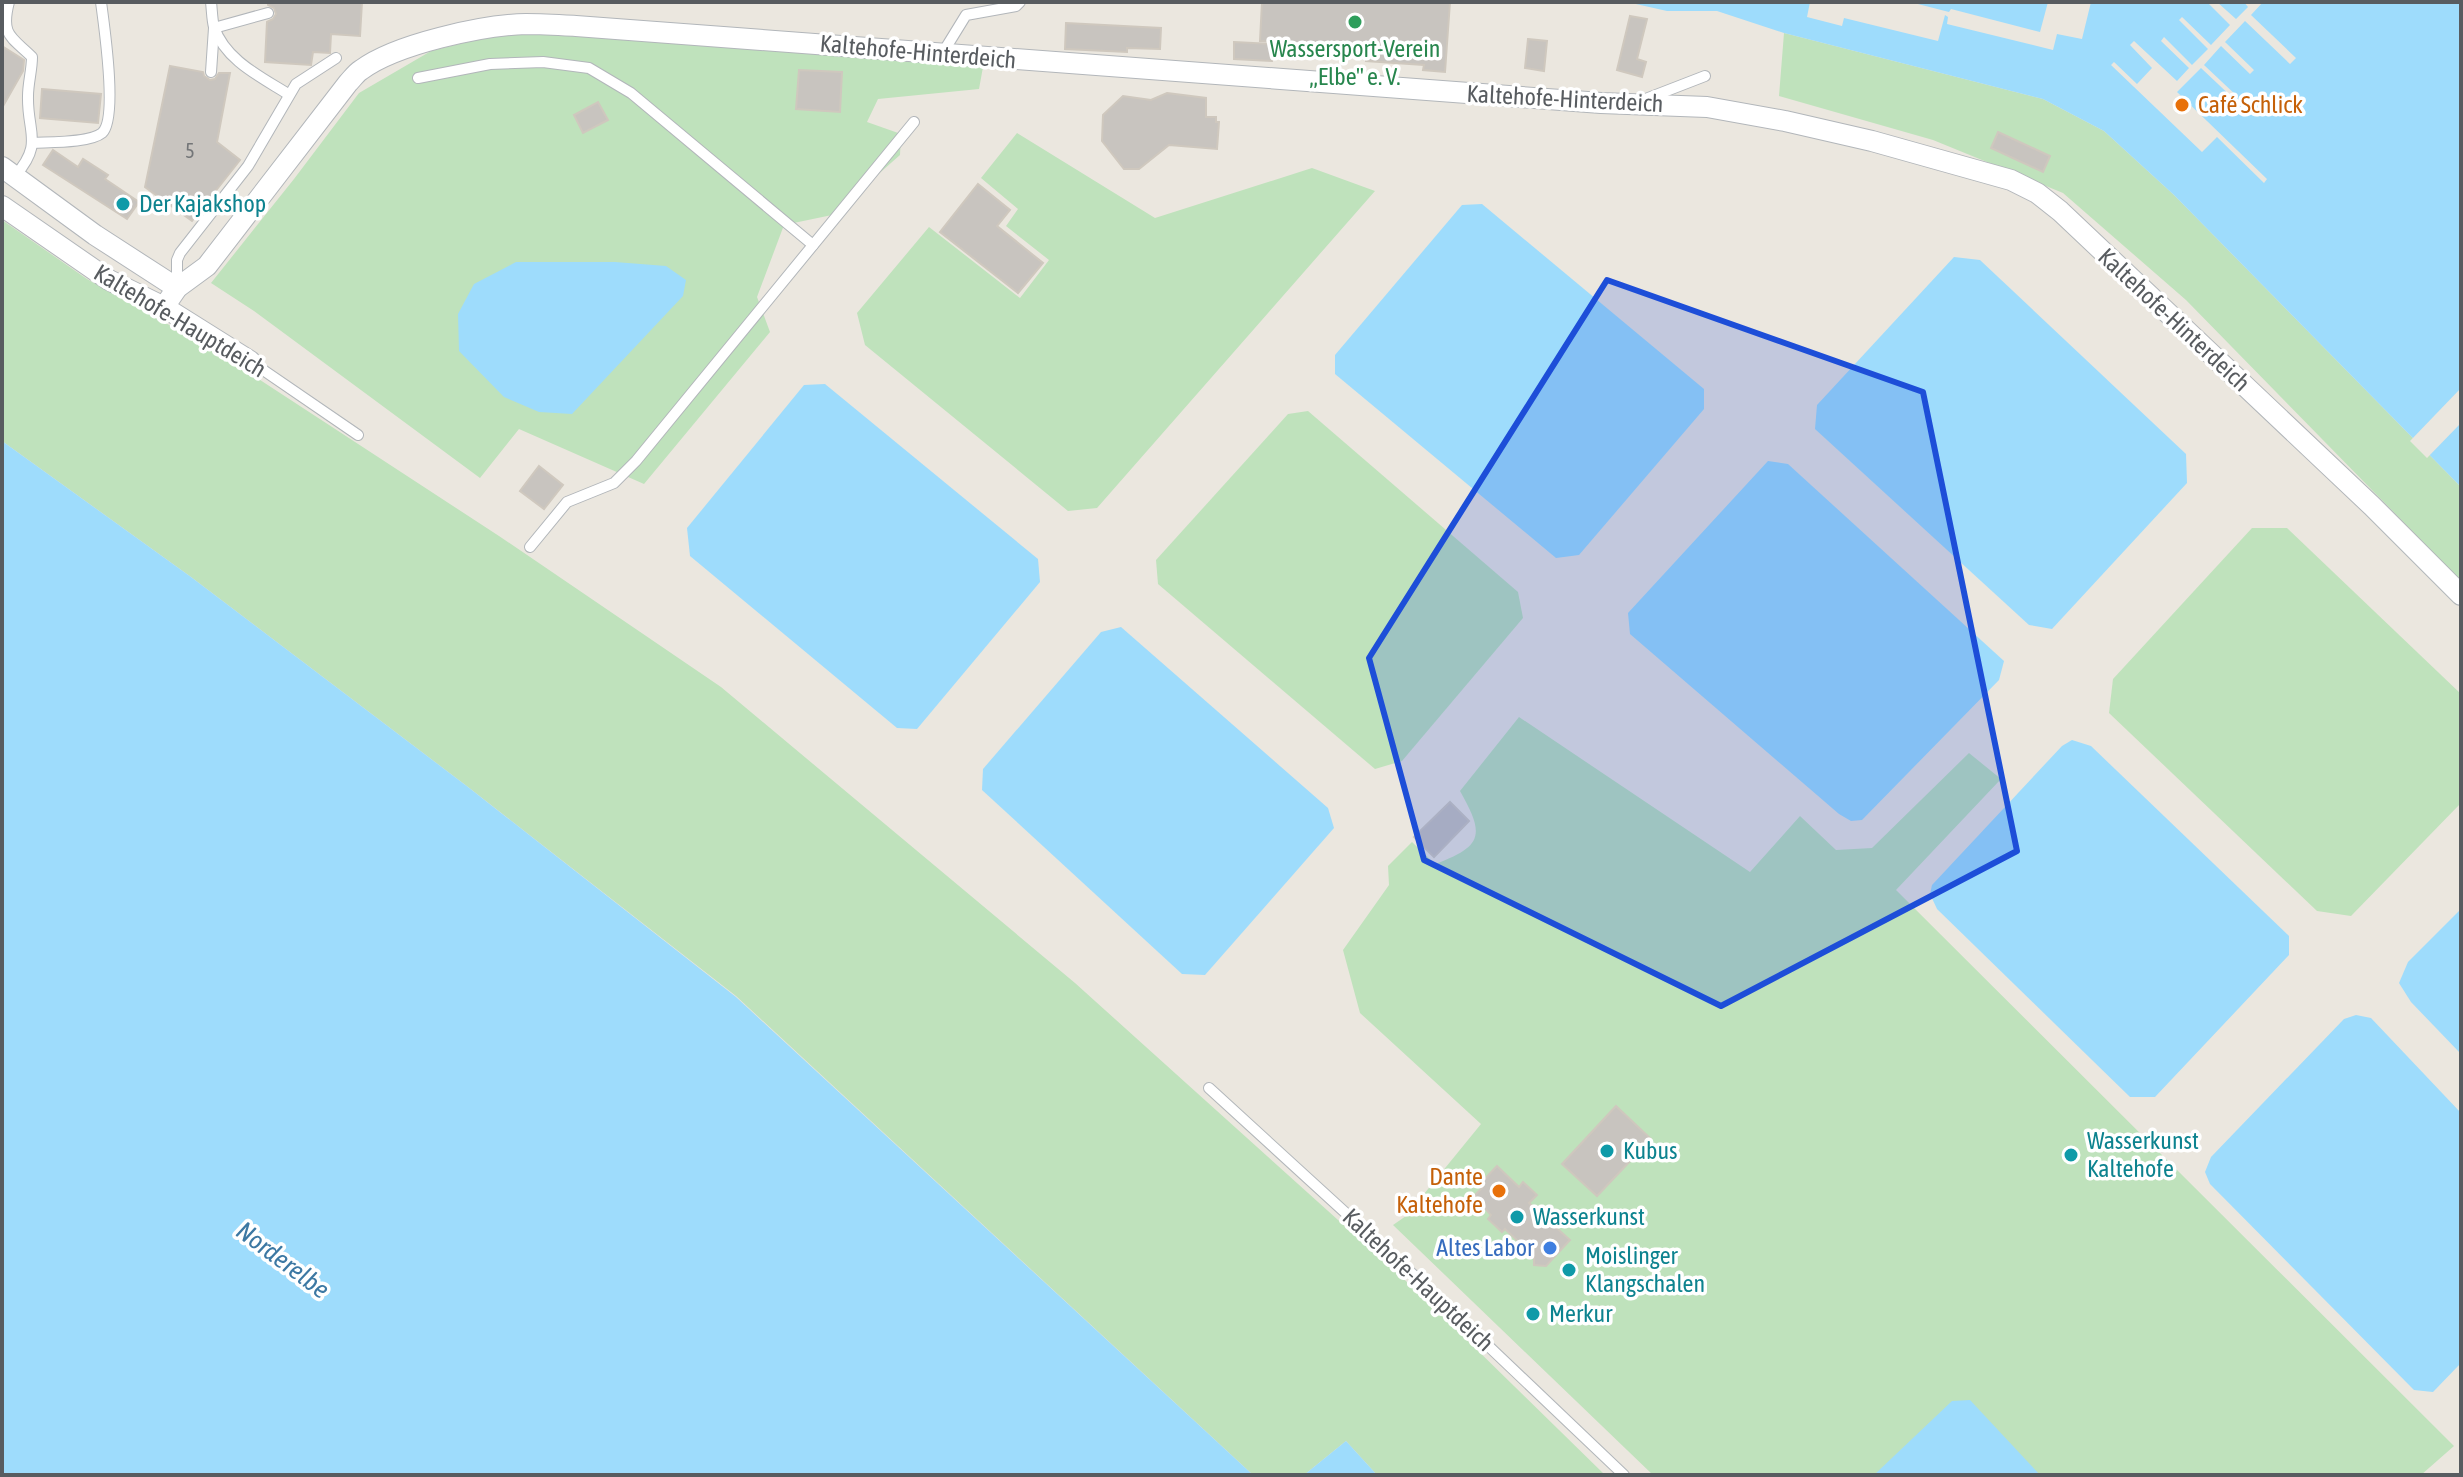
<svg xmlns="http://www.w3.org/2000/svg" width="2463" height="1477" viewBox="0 0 2463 1477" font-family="'Asap Condensed',sans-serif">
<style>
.green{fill:#bfe2bc}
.water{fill:#9edcfc}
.pier{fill:#ebe7df}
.building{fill:#c8c4bf;stroke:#cfc8be;stroke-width:2}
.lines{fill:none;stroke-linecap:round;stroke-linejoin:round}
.lane-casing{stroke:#b2b6ba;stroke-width:12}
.street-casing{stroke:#b2b6ba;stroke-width:22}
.lane{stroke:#fff;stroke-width:10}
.street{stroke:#fff;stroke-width:20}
.marked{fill:#1d4ed8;fill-opacity:0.2;stroke:#1d4ed8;stroke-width:6;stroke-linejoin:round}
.leisure-dot{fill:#2e9e5b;stroke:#fff;stroke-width:3}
.food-dot{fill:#e8710a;stroke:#fff;stroke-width:3}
.culture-dot{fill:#0f9aa8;stroke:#fff;stroke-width:3}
.shop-dot{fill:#3f7fe0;stroke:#fff;stroke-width:3}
.labels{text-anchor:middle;stroke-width:7;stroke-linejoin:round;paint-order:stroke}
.number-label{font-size:20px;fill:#747678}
.leisure-label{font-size:24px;fill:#27864d;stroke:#fff}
.street-label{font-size:24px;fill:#585c60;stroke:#fff}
.food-label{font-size:24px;fill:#c56008;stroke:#fff;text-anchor:start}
.culture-label{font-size:24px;fill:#0d838f;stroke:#fff;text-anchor:start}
.shop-label{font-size:24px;fill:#366cbe;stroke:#fff;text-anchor:end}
.water-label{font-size:26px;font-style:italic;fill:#3c78a3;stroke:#fff}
</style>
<rect width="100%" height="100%" fill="#ebe7df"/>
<g class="green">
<path d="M519 29 983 67 979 89 878 99 867 122 901 134 900 155 832 215 784 225 757 297 770 332 644 484 519 429 480 478 254 311 211 283 294 179 359 93 431 51Z"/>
<path d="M1784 33 2043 99 2104 131 2174 195 2461 487V581L2186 300 2063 193 1933 140 1779 96Z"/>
<path d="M1017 133 1155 218 1312 168 1375 191 1097 508 1068 511 865 345 857 313 929 227 1020 298 1049 260 1006 226 1018 209 981 178Z"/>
<path d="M2 220 87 279 214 350 499 536 721 687 1075 983 1418 1292 1605 1475H1377L1346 1441 1304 1475H1253L736 996 468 787 191 577 2 441Z"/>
<path d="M1308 411 1518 592 1523 618 1402 761 1375 769 1158 584 1156 560 1288 414Z"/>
<path d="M2252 528H2287L2461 694V803L2351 916 2317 911 2109 713 2113 679Z"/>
<path d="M1519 717 1750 872 1800 816 1836 850 1872 848 1969 753 2001 779 1896 890 2454 1446 2421 1475H1653L1393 1225 1406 1216 1481 1124 1360 1013 1343 950 1389 885 1388 866 1412 842 1435 864C1483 846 1485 835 1460 791Z"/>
</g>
<g class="water">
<path d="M1627 2H2461V487L2174 195 2104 131 2043 99 1784 33 1717 11H1667Z"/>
<path d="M1482 204 1704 389V409L1579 555 1556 558 1335 374V355L1462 205Z"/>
<path d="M1954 257 1980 260 2186 454 2187 483 2052 629 2029 625 1815 429 1817 405Z"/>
<path d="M516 262H615L666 266 686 280 683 296 572 414 539 412 504 397 459 351 458 314 474 284Z"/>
<path d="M825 384 1038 559 1040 582 917 729 897 728 690 556 687 528 804 385Z"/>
<path d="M2 441 191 577 468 787 736 997 1253 1475H2Z"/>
<path d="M1768 461 1788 464 2004 661 1999 680 1862 820 1851 821 1839 814 1630 634 1628 613Z"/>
<path d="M1121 627 1328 808 1334 828 1205 975 1182 974 982 790 983 769 1101 632Z"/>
<path d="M2072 740 2091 746 2289 936V955L2155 1097H2130L1937 909 1930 894 1932 885 2062 746Z"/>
<path d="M2461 909V1054L2411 1002 2399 983 2408 962Z"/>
<path d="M2356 1015 2371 1018 2461 1113V1363L2433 1392 2414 1390 2210 1184 2205 1172 2211 1157 2344 1019Z"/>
<path d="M1970 1400 2040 1475H1874L1952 1401Z"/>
<path d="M1346 1441 1377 1475H1304Z"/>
</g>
<g class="pier">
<path d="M1810 2H1910L1949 12 1951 9 2040 32 2048 2H2091L2082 39 2057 34 2053 50 1947 24 1948 17 1945 15 1938 41 1844 18 1842 26 1807 17Z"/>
<path d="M2207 2H2217L2236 19 2248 7 2244 2H2263L2251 15 2296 58 2290 64 2245 21 2225 42 2254 70 2250 74 2221 46 2204 65 2238 97 2235 100 2201 68 2177 92 2267 179 2264 183 2217 137 2202 152 2111 65 2114 62 2137 84 2152 68 2130 45 2134 41 2177 81 2189 68 2161 41 2164 37 2192 65 2208 49 2179 20 2182 17 2211 45 2230 25Z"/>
<path d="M2461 388V423L2427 458 2410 441Z"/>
</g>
<g class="building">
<path d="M268 2H362L360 36 331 34 330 53 313 52 311 65 265 62 267 22 273 19 276 14 274 8 268 5Z"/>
<path d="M1262 2H1450L1445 72 1423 70 1424 65 1366 61 1367 48 1260 41Z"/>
<path d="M1630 16 1647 19 1637 59 1646 62 1642 77 1617 70Z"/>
<path d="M1066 23 1161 28 1160 49 1127 48V52L1065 49Z"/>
<path d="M1528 39 1547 41 1544 71 1525 68Z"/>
<path d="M1234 42 1273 44 1272 61 1234 59Z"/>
<path d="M2 46 24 60 23 71 2 108Z"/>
<path d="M170 66 203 72 204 76 210 80 215 79 219 73H230L217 142 240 160 192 221 145 187Z"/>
<path d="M799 70 842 72 840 112 796 109Z"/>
<path d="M42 89 101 94 98 123 40 118Z"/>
<path d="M1167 93 1206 98V117H1216V122H1219L1217 149 1169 145 1139 169H1124L1102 141 1103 115 1123 96 1151 100Z"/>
<path d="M598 102 608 120 583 133 574 115Z"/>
<path d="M1998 132 2050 156 2043 172 1991 148Z"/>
<path d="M53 150 78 167 83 159 108 175 105 179 139 202 127 219 43 165Z"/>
<path d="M978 184 1010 210 997 226 1043 263 1018 293 940 232Z"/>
<path d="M539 466 563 485 544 509 520 491Z"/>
<path d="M1450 802 1469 821 1434 857 1414 837Z"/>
<path d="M1616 1106 1651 1139 1597 1196 1562 1164Z"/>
<path d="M1497 1166 1519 1187 1523 1182 1537 1195 1529 1203 1570 1240 1546 1266 1534 1265V1256L1505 1229 1502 1232 1488 1219 1491 1215 1474 1196 1482 1188 1479 1185Z"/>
</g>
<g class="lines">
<g class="lane-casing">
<g id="lane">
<path d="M9 2C0 36 12 37 32 57 32 70 28 83 28 96 27 133 44 143 15 176"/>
<path d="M211 2C212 10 212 20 214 27 225 60 261 77 288 94"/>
<path d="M942 54 966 15 1016 6 1020 2"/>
<path d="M211 72 214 28 268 13"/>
<path d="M418 78 490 64 543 62 589 68 631 93 813 245"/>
<path d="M1643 100 1705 76"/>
<path d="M33 143C49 142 90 143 102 133 118 119 104 25 101 2"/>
<path d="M177 286V260L180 253 248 166 296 84 336 58"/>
<path d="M250 361 358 435"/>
<path d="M530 547 567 502 614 483 636 461 914 122"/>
<path d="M1209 1088 1419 1280 1624 1475"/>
</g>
</g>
<g class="street-casing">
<g id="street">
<path d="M2 167 95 235 177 288"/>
<path d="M2 206 109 280 164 307 250 361"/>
<path d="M164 307 177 288 207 266 348 83C352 79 356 73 361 70 396 44 483 25 526 24 543 24 559 25 576 26L1601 103 1707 107 1785 121 1872 141 2011 180 2037 193 2060 211 2372 506 2461 595"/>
</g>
</g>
<use href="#lane" class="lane"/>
<use href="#street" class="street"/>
</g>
<path class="marked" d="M1607 280 1923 392 2017 851 1721 1006 1424 860 1369 658Z"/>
<circle class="leisure-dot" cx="1355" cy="22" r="8"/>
<g class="food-dot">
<circle cx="2182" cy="105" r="8"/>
<circle cx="1499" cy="1191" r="8"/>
</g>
<g class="culture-dot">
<circle cx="123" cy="204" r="8"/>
<circle cx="1607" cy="1151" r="8"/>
<circle cx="2071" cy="1155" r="8"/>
<circle cx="1517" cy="1217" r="8"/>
<circle cx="1569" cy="1270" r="8"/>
<circle cx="1533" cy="1314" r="8"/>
</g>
<circle class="shop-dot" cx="1550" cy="1248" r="8"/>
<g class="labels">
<g class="number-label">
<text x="190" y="158">5</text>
</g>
<g class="leisure-label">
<text x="1355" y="57">Wassersport-Verein<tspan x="1355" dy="28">„Elbe" e. V.</tspan></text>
</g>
<g class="street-label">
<text transform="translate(918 52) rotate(5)" y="8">Kaltehofe-Hinterdeich</text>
<text transform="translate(1565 99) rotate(3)" y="8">Kaltehofe-Hinterdeich</text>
<text transform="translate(2174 320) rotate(43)" y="8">Kaltehofe-Hinterdeich</text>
<text transform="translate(180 321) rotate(31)" y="8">Kaltehofe-Hauptdeich</text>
<text transform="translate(1418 1280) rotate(43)" y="8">Kaltehofe-Hauptdeich</text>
</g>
<g class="food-label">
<text x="2198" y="113">Café Schlick</text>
<text x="1483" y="1185" text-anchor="end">Dante<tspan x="1483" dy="28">Kaltehofe</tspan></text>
</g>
<g class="culture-label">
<text x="139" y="212">Der Kajakshop</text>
<text x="2087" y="1149">Wasserkunst<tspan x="2087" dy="28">Kaltehofe</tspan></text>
<text x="1623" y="1159">Kubus</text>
<text x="1533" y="1225">Wasserkunst</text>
<text x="1585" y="1264">Moislinger<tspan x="1585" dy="28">Klangschalen</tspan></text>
<text x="1549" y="1322">Merkur</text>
</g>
<g class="shop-label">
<text x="1534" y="1256">Altes Labor</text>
</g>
<g class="water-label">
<text transform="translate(283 1260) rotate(37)" y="9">Norderelbe</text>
</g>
</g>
<rect width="2463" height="1477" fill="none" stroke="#585c60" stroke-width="8"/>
</svg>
